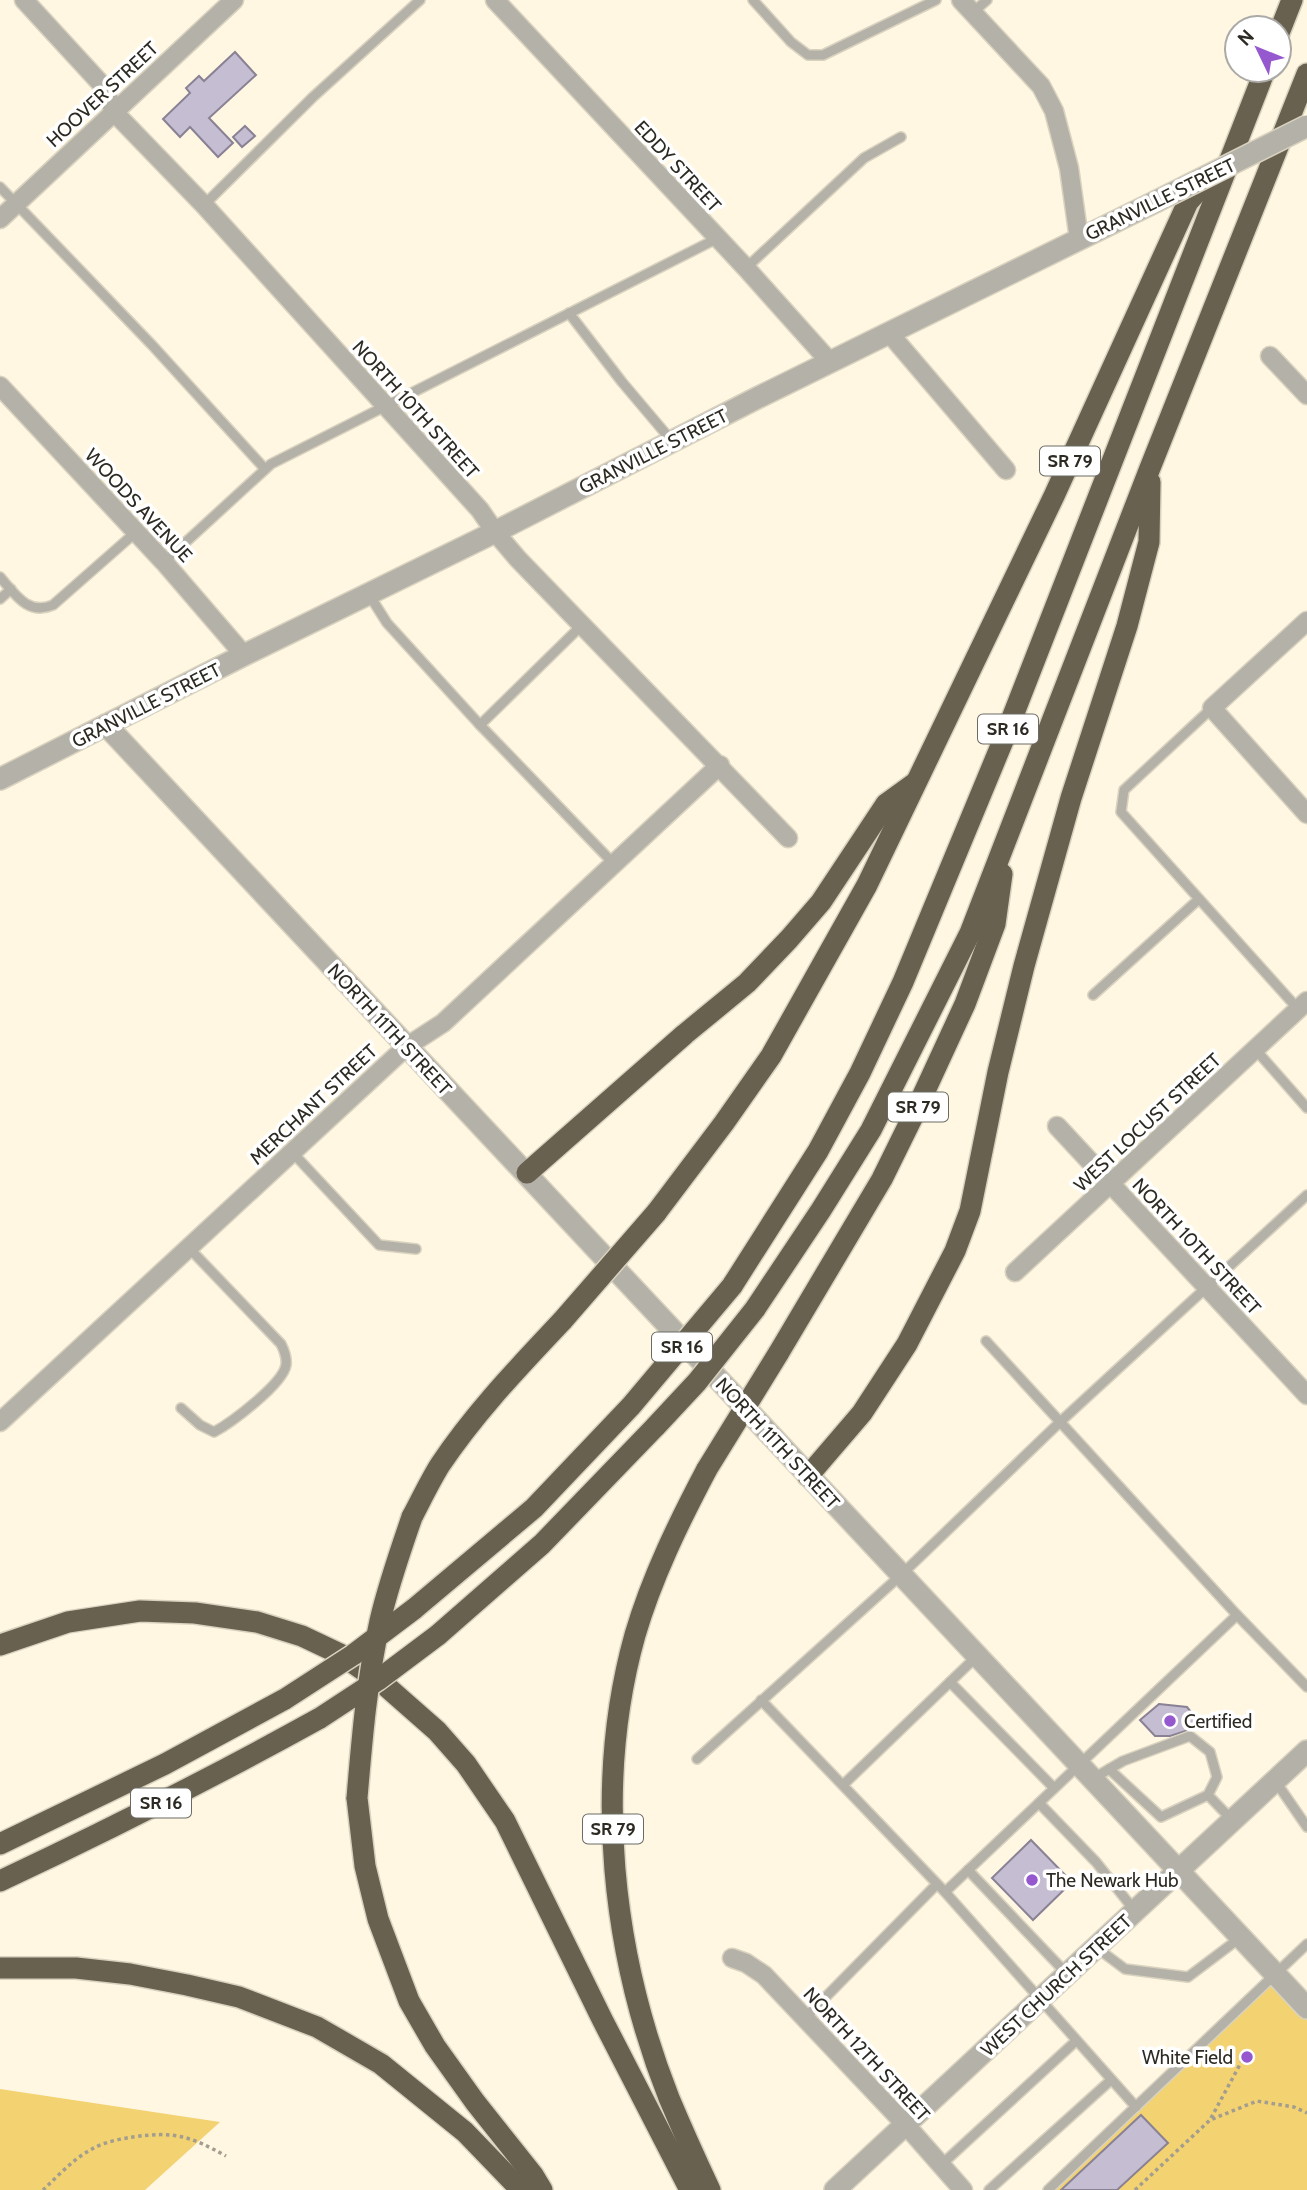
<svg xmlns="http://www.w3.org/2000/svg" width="1307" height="2190" viewBox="0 0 1307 2190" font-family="Cabin,sans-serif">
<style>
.green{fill:#f3d271}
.building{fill:#c5bdd1;stroke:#898194;stroke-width:2}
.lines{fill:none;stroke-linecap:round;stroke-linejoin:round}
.service-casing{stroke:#d9d2bf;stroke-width:12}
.minor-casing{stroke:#d9d2bf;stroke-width:21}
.tertiary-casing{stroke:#d9d2bf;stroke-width:24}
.motorway-casing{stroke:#d9d2bf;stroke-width:24}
.path{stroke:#a29d8e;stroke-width:3.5;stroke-dasharray:3.5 3.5;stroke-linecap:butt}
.service{stroke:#b4b1a8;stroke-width:9}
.minor{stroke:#b4b1a8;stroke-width:18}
.tertiary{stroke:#b4b1a8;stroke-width:21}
.motorway{stroke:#68614f;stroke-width:21}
.tertiary-bridge-casing{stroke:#d9d2bf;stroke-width:24;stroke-linecap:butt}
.motorway-bridge-casing{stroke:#d9d2bf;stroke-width:24;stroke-linecap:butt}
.tertiary-bridge{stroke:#b4b1a8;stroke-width:21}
.motorway-bridge{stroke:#68614f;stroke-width:21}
.poi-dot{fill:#9558cf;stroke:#fff;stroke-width:2.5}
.labels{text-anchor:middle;stroke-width:7;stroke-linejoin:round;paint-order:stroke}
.shield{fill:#fff;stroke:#6b6a64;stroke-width:2}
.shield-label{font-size:18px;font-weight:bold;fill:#2c2a22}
.street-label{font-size:19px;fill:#2c2a22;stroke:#fff}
.poi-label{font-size:19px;fill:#2c2a22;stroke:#fff;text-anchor:start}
</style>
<rect width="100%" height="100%" fill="#fff7e2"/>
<g class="green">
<path d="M1275 1974 1307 2008V2190H1048Z"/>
<path d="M0 2089 220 2122 145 2190H0Z"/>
</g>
<g class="building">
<path d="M235 52 256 75 209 118 233 143 218 157 190 127 180 137 163 119 190 93 186 88 199 76 204 81Z"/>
<path d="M245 126 255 136 242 147 233 137Z"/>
<path d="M1159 1704 1187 1707 1200 1723 1192 1729 1170 1736H1155L1140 1720Z"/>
<path d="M1031 1840 1072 1882 1033 1920 992 1878Z"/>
<path d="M1141 2115 1168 2143 1117 2190H1061Z"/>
</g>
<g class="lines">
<g class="service-casing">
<g id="service">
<path d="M753 0 791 42 808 55H823L936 0"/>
<path d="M972 13 987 0"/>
<path d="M0 187 152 345 265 469"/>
<path d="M204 205 313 97 420 0"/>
<path d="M746 268 864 158 901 137"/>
<path d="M569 313 622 382 671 440"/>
<path d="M164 562 271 464 718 238"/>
<path d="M0 577C15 594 28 616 53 605L136 532"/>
<path d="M368 593 387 623 480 725"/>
<path d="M0 599 11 589"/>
<path d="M581 626 480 725 614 864"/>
<path d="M1212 708 1124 790 1121 812 1298 1009"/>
<path d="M1093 995 1199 899"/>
<path d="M1255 1049 1307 1108"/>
<path d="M292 1152 379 1245 416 1249"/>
<path d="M986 1341 1237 1615 1307 1687"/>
<path d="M181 1408 200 1425 214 1432C231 1423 283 1384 286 1365 287 1358 284 1350 281 1344L189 1248"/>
<path d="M950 1682 1054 1788"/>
<path d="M761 1700 945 1892 1136 2107"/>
<path d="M697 1759 901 1575 1060 1422 1307 1195"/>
<path d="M1109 1769 1161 1817 1208 1795"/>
<path d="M1094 1778 1123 1761 1190 1736 1210 1752 1217 1777 1208 1795 1232 1820"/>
<path d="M1276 1782 1307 1827"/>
<path d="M843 1785 977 1656"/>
<path d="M1039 1803 1096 1862 1135 1911"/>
<path d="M968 1870 1067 1974"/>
<path d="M945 1892 1237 1615"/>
<path d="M1097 1948 1125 1969 1188 1977 1241 1937"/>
<path d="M805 2018 937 1884"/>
<path d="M941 2165 1076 2041"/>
<path d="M989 2190 1111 2080"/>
<path d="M1048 2190 1307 1944"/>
</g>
</g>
<g class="minor-casing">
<g id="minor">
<path d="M24 0 104 87 114 112 204 205 480 510 495 532 518 559 788 838"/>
<path d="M495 0 746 268 830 362"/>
<path d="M961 0 1041 86 1054 111 1069 168 1079 239"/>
<path d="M0 219 234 0"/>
<path d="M890 334 1006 470"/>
<path d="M1270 356 1307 395"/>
<path d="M0 386 164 562 244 655"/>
<path d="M1307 621 1212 708 1307 814"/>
<path d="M1057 1126 1307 1395"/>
<path d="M1015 1272 1307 1001"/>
<path d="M0 1422 406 1047 443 1023 720 765"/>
<path d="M732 1958 746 1963 764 1975 905 2124 963 2190"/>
</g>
</g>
<g class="tertiary-casing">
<g id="tertiary">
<path d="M106 725 1307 2008"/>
<path d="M0 779 244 655 495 532 757 398 1155 202"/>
<path d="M835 2190 1307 1751"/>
</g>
</g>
<g class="motorway-casing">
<g id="motorway">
<path d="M1279 33 1292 0"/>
<path d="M527 1173 685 1034 747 983 789 939 821 902 886 804 915 783"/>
<path d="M656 1213 724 1123 771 1056 867 885 1054 496 1188 202 1214 173"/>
<path d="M732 1286 818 1151 860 1073 903 982 1005 736 1265 70"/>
<path d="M755 1309 821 1210 871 1130 970 933 1150 468 1307 74"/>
<path d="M778 1354 882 1179 917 1108 965 1004 995 924 1002 874"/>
<path d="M707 1469C679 1522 652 1577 635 1635 593 1785 612 1954 669 2098 682 2129 696 2160 710 2190"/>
<path d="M808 1476 862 1413 907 1344 955 1251 970 1211 998 1072 1024 966 1071 798 1127 626 1149 542 1150 482"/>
<path d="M412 1517C421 1500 430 1481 440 1465 476 1411 520 1366 563 1320"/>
<path d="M414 1609 534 1508 631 1406"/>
<path d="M438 1635 542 1544 656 1426"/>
<path d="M0 1645 68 1622 140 1611 195 1613 257 1622 302 1636 340 1654 387 1687 437 1731 466 1764 505 1821 602 2019 690 2190"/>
<path d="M357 1798 365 1866 378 1919 409 2001 435 2046 475 2102 533 2175 542 2190"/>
<path d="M0 1844 165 1764 285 1699"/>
<path d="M0 1881C109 1830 215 1776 320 1718"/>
<path d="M0 1968H76L130 1974 187 1985 239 1997 317 2027 381 2064 465 2132 521 2190"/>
</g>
</g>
<g class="path">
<path d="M1211 2118 1243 2059"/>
<path d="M43 2190C58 2176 73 2159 92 2149 104 2142 120 2139 133 2137 174 2131 190 2136 226 2156"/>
<path d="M1135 2190 1210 2120 1257 2101 1294 2107 1307 2113"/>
</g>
<use href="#service" class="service"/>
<use href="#minor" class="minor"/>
<use href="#tertiary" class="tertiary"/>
<use href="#motorway" class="motorway"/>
<g class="tertiary-bridge-casing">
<path id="tertiary-bridge" d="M1155 202 1307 126"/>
</g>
<g class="motorway-bridge-casing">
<g id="motorway-bridge">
<path d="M563 1320 656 1213"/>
<path d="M631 1406 732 1286"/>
<path d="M656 1426 697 1382 755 1309"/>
<path d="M707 1469 778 1354"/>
<path d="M285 1699 353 1655 414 1609"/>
<path d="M320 1718 378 1680 438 1635"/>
<path d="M357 1798C362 1738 367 1679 380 1621 388 1586 400 1552 412 1517"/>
</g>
</g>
<use href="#tertiary-bridge" class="tertiary-bridge"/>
<use href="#motorway-bridge" class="motorway-bridge"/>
</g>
<g class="poi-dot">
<circle cx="1170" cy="1721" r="7"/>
<circle cx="1032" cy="1880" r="7"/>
<circle cx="1247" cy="2057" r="7"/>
</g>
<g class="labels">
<g class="shield">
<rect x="1040" y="446.5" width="60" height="29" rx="5"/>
<rect x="978" y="714.5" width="60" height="29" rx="5"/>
<rect x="888" y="1092.5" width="60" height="29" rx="5"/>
<rect x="652" y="1332.5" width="60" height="29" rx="5"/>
<rect x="131" y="1788.5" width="60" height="29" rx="5"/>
<rect x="583" y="1814.5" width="60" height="29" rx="5"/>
</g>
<g class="shield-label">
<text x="1070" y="467">SR 79</text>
<text x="1008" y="735">SR 16</text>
<text x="918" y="1113">SR 79</text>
<text x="682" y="1353">SR 16</text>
<text x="161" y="1809">SR 16</text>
<text x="613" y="1835">SR 79</text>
</g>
<g class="street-label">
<text transform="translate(102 94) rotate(-43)" y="7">HOOVER STREET</text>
<text transform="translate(678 166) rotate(47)" y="7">EDDY STREET</text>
<text transform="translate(1160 199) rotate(-26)" y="7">GRANVILLE STREET</text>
<text transform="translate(416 409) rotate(48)" y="7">NORTH 10TH STREET</text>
<text transform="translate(653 451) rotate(-27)" y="7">GRANVILLE STREET</text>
<text transform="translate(139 505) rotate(47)" y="7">WOODS AVENUE</text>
<text transform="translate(146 705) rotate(-27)" y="7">GRANVILLE STREET</text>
<text transform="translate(390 1029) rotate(47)" y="7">NORTH 11TH STREET</text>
<text transform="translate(313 1104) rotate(-43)" y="7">MERCHANT STREET</text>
<text transform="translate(1147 1122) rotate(-43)" y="7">WEST LOCUST STREET</text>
<text transform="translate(1197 1246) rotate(47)" y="7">NORTH 10TH STREET</text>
<text transform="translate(778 1443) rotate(47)" y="7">NORTH 11TH STREET</text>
<text transform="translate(1056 1985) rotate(-43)" y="7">WEST CHURCH STREET</text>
<text transform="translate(867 2054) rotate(47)" y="7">NORTH 12TH STREET</text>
</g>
<g class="poi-label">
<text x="1184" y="1728">Certified</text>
<text x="1046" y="1887">The Newark Hub</text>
<text x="1233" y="2064" text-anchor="end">White Field</text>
</g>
</g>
<g transform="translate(1258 49) rotate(313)"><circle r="33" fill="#ffffff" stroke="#abaaa7" stroke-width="2"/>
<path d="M0-5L12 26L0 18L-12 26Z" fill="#9558cf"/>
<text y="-10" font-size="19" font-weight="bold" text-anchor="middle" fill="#2c2a22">N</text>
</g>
</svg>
